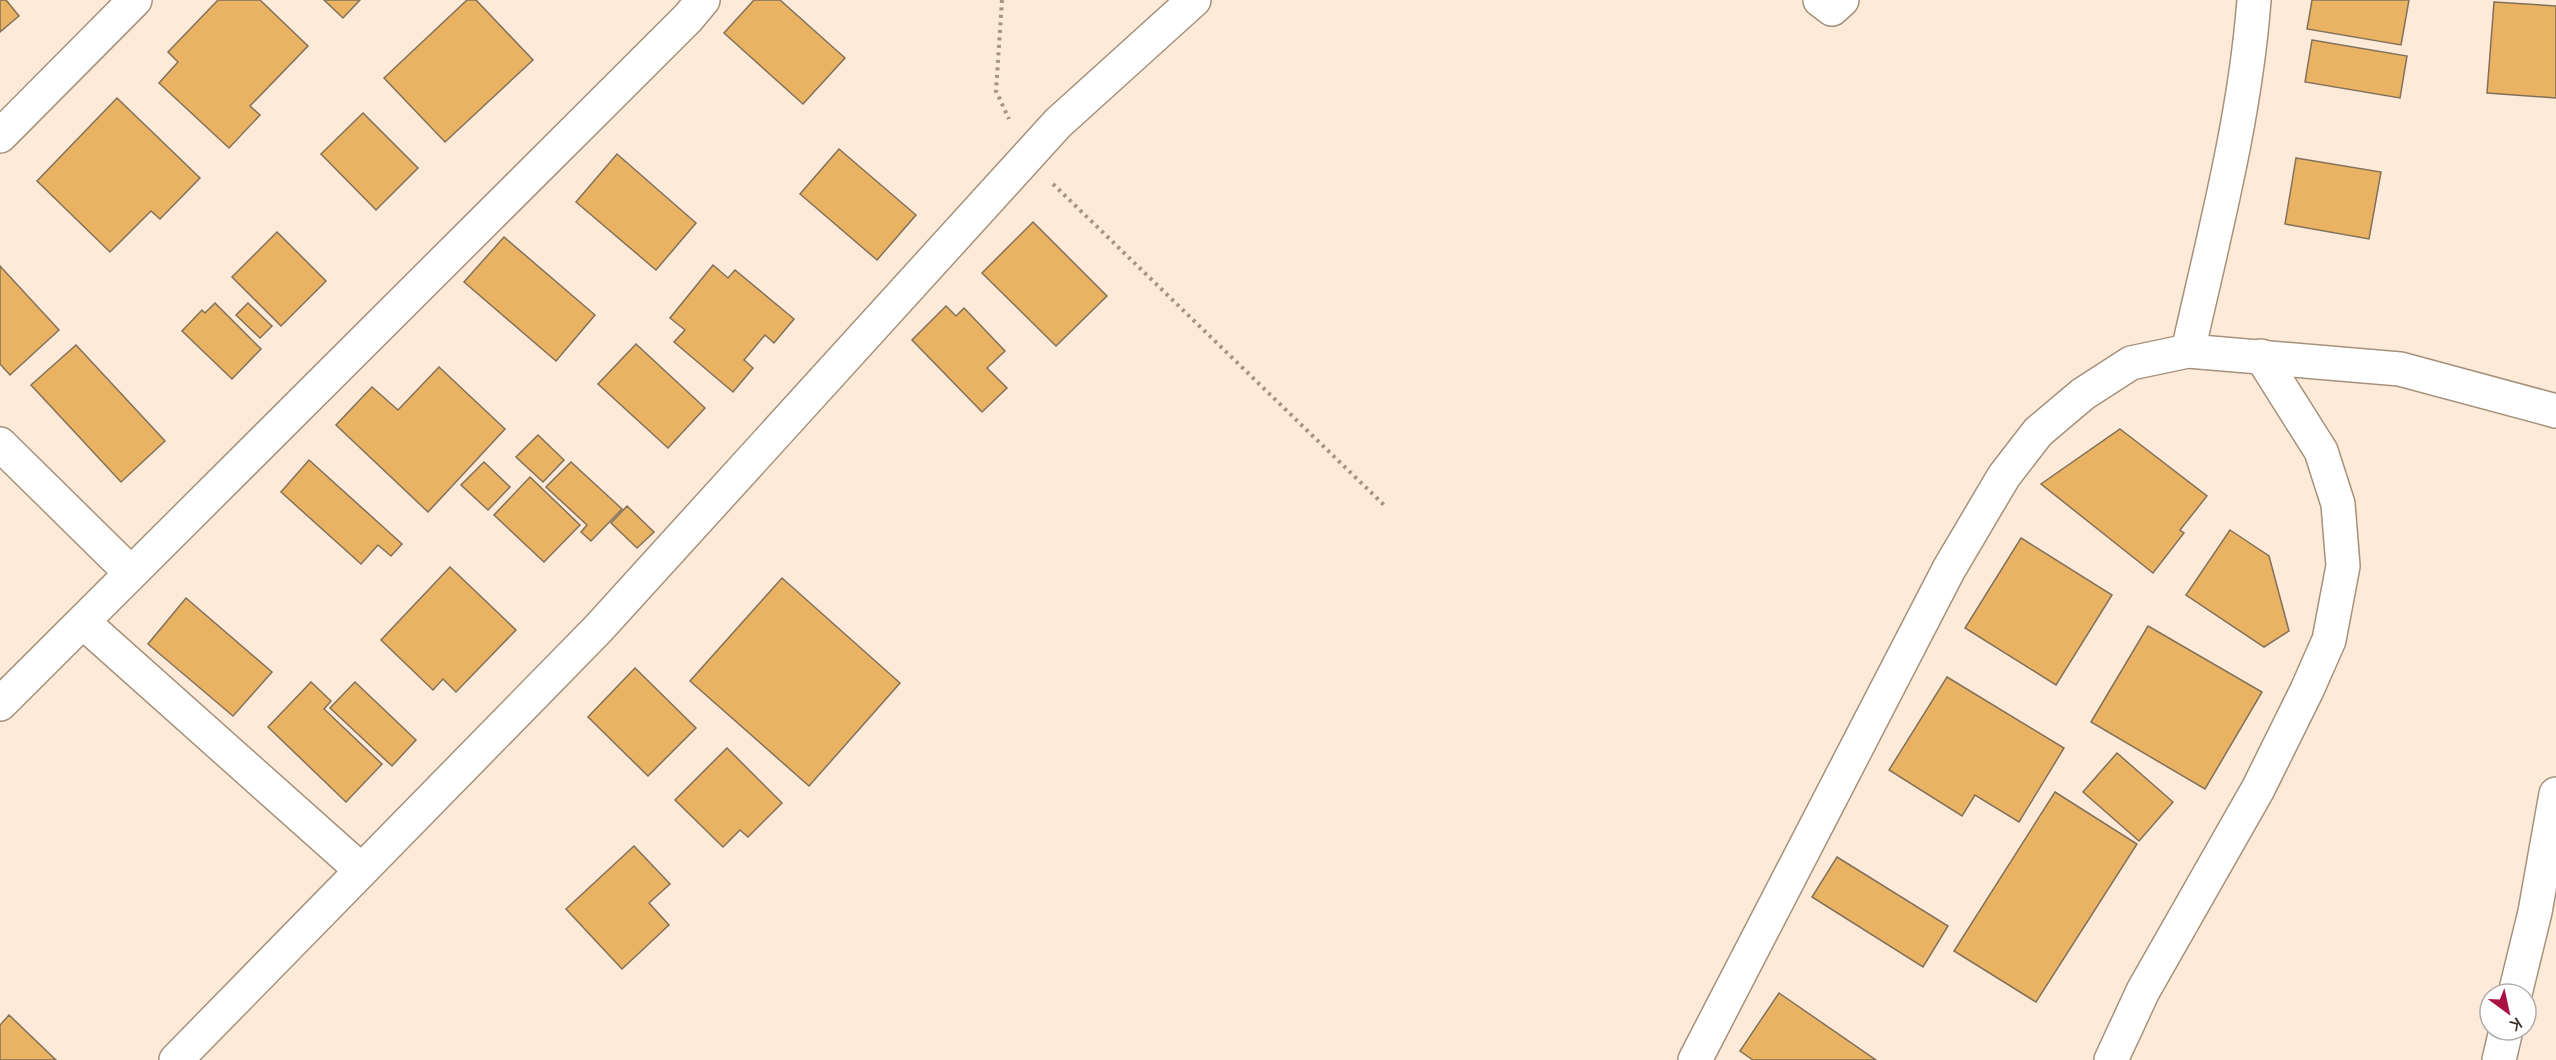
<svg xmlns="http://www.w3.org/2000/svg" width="2556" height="1060" viewBox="0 0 2556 1060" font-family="Manrope,sans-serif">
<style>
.building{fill:#eab363;stroke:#82715a;stroke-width:1.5}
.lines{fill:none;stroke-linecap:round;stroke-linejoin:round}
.minor-casing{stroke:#a6917b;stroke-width:36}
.tertiary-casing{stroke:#a6917b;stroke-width:36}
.path{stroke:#a39586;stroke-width:4;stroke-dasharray:3 4.5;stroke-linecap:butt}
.minor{stroke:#fff;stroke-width:33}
.tertiary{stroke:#fff;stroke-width:33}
</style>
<rect width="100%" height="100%" fill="#fdead8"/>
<g class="building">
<path d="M0 0H6L19 16 0 32Z"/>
<path d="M218 0H260L308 46 250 106 260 115 229 148 159 83 178 62 168 52Z"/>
<path d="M324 0H360L343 18Z"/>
<path d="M467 0H476L533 60 445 142 384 78Z"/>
<path d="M754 0H780L845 58 803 104 724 33Z"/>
<path d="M2312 0H2409L2401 45 2307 29Z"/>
<path d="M2494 2 2556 6V98L2487 93Z"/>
<path d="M2312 40 2407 56 2400 98 2305 82Z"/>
<path d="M117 98 200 178 160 219 151 211 110 252 37 181Z"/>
<path d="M363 113 418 168 376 210 321 154Z"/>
<path d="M839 149 916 215 877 260 800 194Z"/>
<path d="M617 154 696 223 656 270 576 202Z"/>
<path d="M2296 158 2381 172 2369 239 2285 224Z"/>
<path d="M1033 222 1107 296 1056 346 982 273Z"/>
<path d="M277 232 326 281 281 326 232 277Z"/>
<path d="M504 237 595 315 556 361 464 282Z"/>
<path d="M713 265 728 278 735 270 794 319 774 343 765 335 744 360 753 368 733 392 674 342 685 330 670 318Z"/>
<path d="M0 266 59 330 10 375 0 364Z"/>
<path d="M215 303 261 349 232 379 182 331 202 310 205 313Z"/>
<path d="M248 303 272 326 260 338 236 315Z"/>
<path d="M946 306 956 316 964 308 1005 351 987 368 1007 388 982 412 912 340Z"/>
<path d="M636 344 705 408 668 448 598 384Z"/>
<path d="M76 345 165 441 121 482 31 385Z"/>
<path d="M439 367 505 429 428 512 336 425 372 387 398 410Z"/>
<path d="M2120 429 2207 496 2180 530 2184 533 2153 573 2041 484Z"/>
<path d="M538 435 564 460 543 482 516 457Z"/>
<path d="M309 460 402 544 391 556 378 545 361 564 281 492Z"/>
<path d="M484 462 510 487 488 510 461 485Z"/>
<path d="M571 462 622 509 591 541 581 532 587 525 546 487Z"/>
<path d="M530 477 580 525 544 562 494 515Z"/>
<path d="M627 506 654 532 637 548 611 523Z"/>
<path d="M2230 530 2269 556 2289 631 2264 647 2186 595Z"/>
<path d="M2021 538 2112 595 2056 685 1965 628Z"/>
<path d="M450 567 516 630 456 692 443 679 433 690 381 640Z"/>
<path d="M782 578 900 683 809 786 690 681Z"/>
<path d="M186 598 272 672 233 716 148 644Z"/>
<path d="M2148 626 2262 692 2205 789 2091 722Z"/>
<path d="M635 668 696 728 648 776 588 717Z"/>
<path d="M1947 677 2064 748 2019 822 1975 795 1962 816 1889 770Z"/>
<path d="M311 682 331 701 324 709 382 764 346 802 268 727Z"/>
<path d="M355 682 416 740 392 766 330 708Z"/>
<path d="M727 748 782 803 748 837 740 830 723 847 675 800Z"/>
<path d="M2117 753 2173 802 2139 841 2083 792Z"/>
<path d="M2055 792 2137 844 2036 1002 1954 951Z"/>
<path d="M634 846 670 884 649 903 669 925 622 969 566 909Z"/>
<path d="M1837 857 1948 926 1923 967 1812 897Z"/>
<path d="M1779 993 1876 1060H1753L1740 1051Z"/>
<path d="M9 1015 56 1060H0V1025Z"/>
</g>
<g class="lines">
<g class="minor-casing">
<g id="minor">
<path d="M1820 0 1832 9 1842 0"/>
<path d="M2188 351C2214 235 2245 119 2254 0"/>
<path d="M0 444 131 573"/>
<path d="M83 622 361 870"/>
<path d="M0 704 688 18 703 0"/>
<path d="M2515 994 2535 912 2556 794"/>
<path d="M176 1060 598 629 1058 123 1194 0"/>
<path d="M1695 1060 1949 569 2004 476 2038 432 2083 394 2131 363 2188 351 2400 369 2556 411"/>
<path d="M2111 1060 2143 991 2258 789 2307 690 2329 640 2343 566 2338 504 2321 451 2261 356"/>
<path d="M2499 1060 2506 1030"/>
</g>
</g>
<g class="tertiary-casing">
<path id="tertiary" d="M0 136 135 0"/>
</g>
<g class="path">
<path d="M1002 0 996 91 1009 119"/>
<path d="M1053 184 1384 505"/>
</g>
<use href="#minor" class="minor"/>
<use href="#tertiary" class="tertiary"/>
</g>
<g transform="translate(2508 1012) rotate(147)"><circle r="28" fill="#ffffff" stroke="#b1aeaa" stroke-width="1.5"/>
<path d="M0-4.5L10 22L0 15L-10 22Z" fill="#a91343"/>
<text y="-9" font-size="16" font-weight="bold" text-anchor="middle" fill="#3d352b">K</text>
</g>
</svg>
